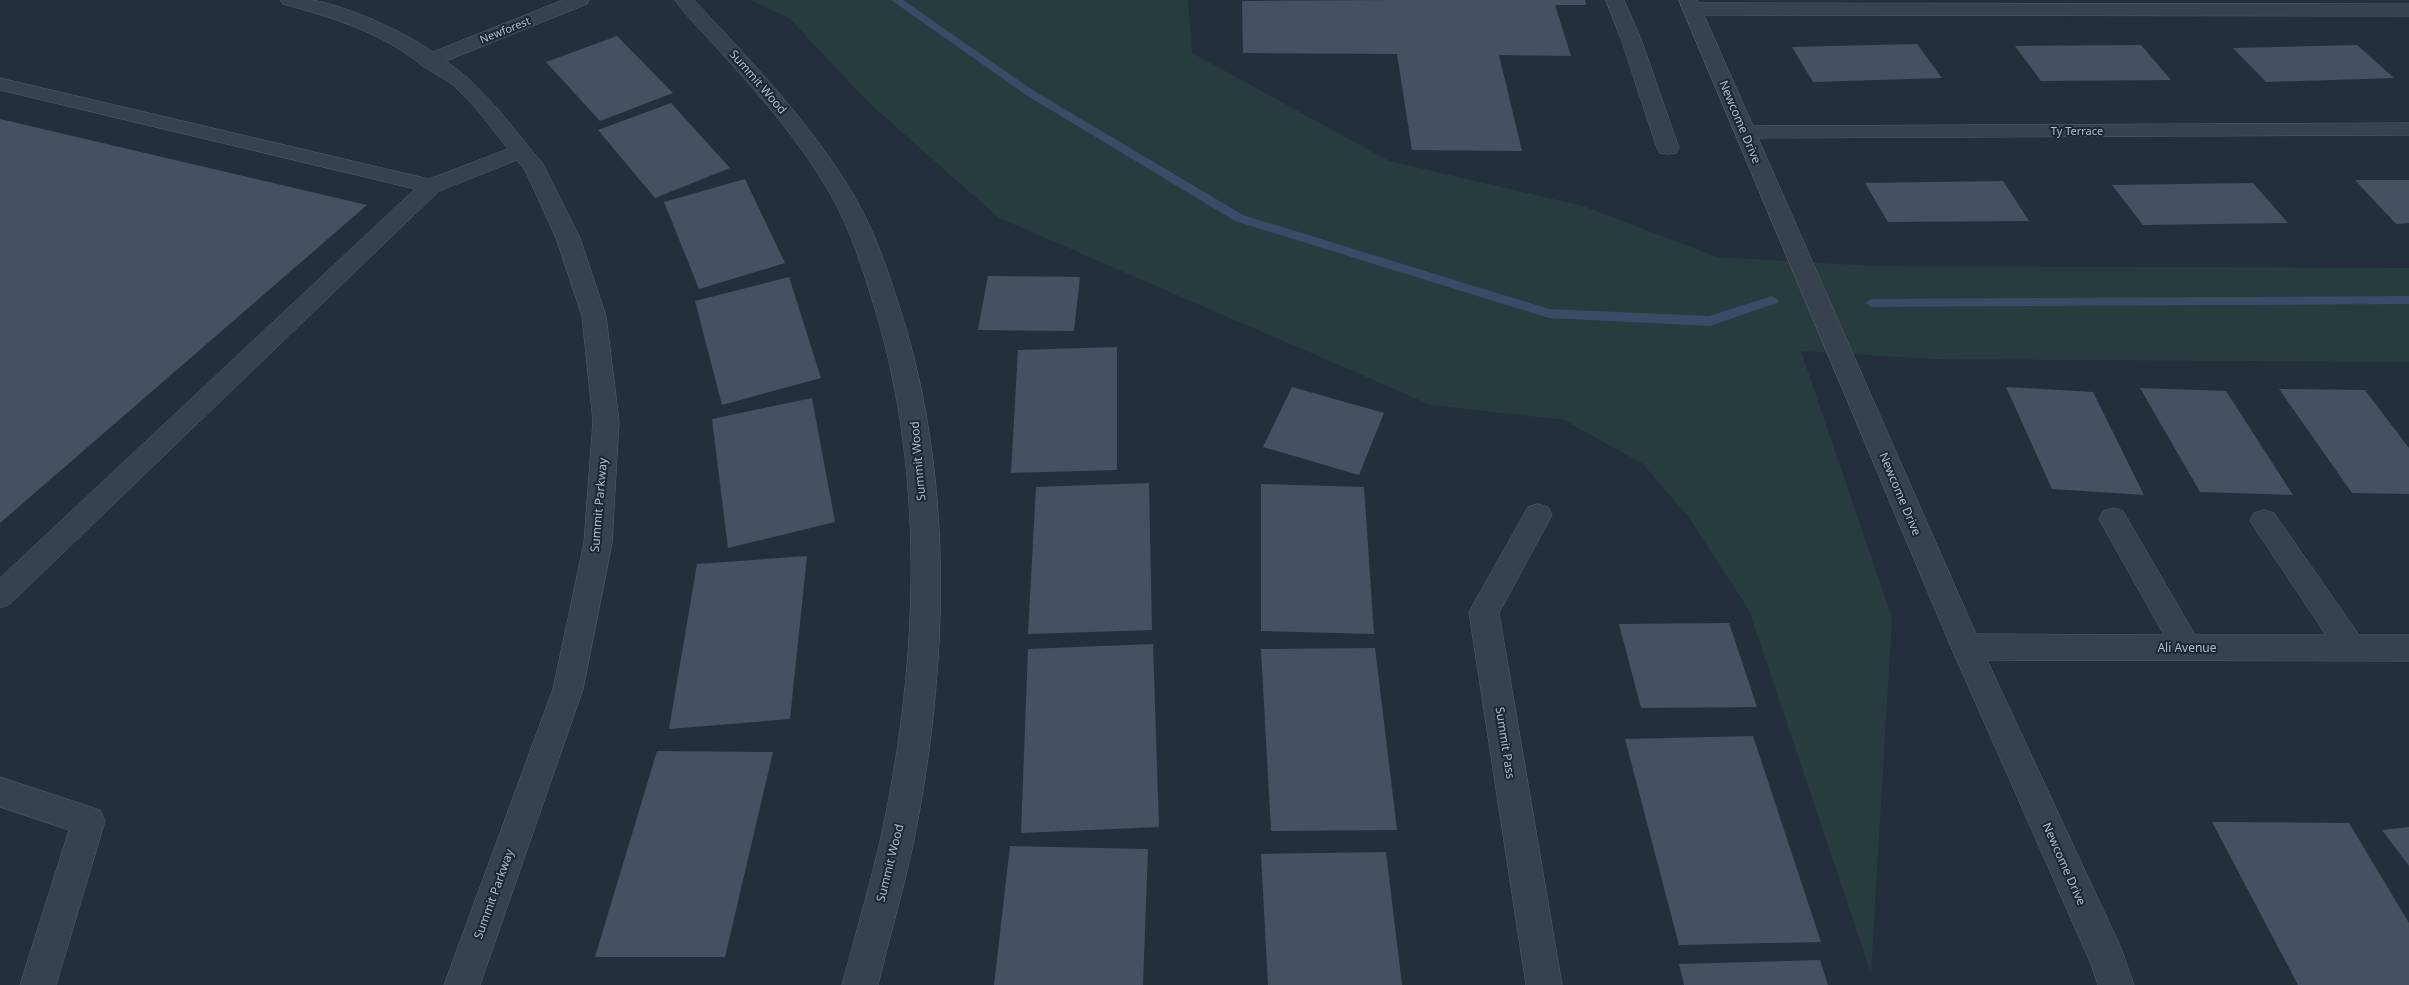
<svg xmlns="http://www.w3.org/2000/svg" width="2409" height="985" viewBox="0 0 2409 985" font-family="'Noto Sans',sans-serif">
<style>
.green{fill:#263c3f}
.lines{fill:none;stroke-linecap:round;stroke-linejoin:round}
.stream{fill:#394c67;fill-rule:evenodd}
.building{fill:#455162}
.minor-casing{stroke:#565f6c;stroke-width:1}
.minor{fill:#38414e;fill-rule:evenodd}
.labels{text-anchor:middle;stroke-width:4;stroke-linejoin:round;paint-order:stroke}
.far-street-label{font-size:11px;fill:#b4bcc9;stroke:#1d2633}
.street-label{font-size:12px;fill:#b4bcc9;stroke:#1d2633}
</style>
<rect width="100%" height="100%" fill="#242f3e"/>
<path class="green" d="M750 0H1188L1192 53 1389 161 1583 206 1717 257 1874 266 2409 268V362L1931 359 1801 351 1892 618 1871 973 1749 610 1687 515 1643 464 1564 420 1431 405 999 218 869 103 789 18Z"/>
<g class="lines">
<g class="stream">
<path d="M891 0H903L1034 91 1243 215 1549 309 1709 316 1772 296 1779 300 1777 303 1710 326 1549 318 1235 221 1026 95Z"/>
<path d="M2409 296V304L1872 307 1865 303 1872 299Z"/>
</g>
</g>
<g class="building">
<path d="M1394 0H1585L1586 5H1555L1571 56 1499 55 1522 151 1412 150 1397 54 1243 53 1242 1Z"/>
<path d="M617 36 673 93 600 121 546 62Z"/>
<path d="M1917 44 1942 78 1813 82 1792 47Z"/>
<path d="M2141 45 2171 80 2041 81 2015 46Z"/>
<path d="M2357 45 2394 78 2266 82 2233 48Z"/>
<path d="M671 103 730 168 655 198 598 130Z"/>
<path d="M0 119 367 205 0 523Z"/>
<path d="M745 179 785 263 699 289 664 202Z"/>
<path d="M2355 180H2409V223L2396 224Z"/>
<path d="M2003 181 2029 221 1888 222 1865 183Z"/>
<path d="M2253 183 2288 223 2143 225 2112 185Z"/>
<path d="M988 276 1080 277 1074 331 978 330Z"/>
<path d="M789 277 821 378 722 405 695 301Z"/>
<path d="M1117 347V470L1011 473 1018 350Z"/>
<path d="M1292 387 1384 413 1359 475 1263 447Z"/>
<path d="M2006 387 2093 392 2144 495 2052 489Z"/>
<path d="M2140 388 2226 391 2293 495 2200 492Z"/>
<path d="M2279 389 2365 390 2409 448V494L2352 493Z"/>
<path d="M812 398 835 522 728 548 712 419Z"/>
<path d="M1149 483 1152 630 1028 634 1036 487Z"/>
<path d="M1261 484 1364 487 1374 634 1261 631Z"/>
<path d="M807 556 790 719 669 729 697 564Z"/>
<path d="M1729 623 1757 707 1641 708 1619 624Z"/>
<path d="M1153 644 1159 827 1021 833 1028 649Z"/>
<path d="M1375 648 1397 830 1271 831 1261 649Z"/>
<path d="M1753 736 1821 942 1679 945 1625 739Z"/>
<path d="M657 751 773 752 725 957H595Z"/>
<path d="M2212 822 2349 823 2409 923V985H2298Z"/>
<path d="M2409 827V866L2382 830Z"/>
<path d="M1010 846 1148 849 1143 985H994Z"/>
<path d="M1386 852 1402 985H1268L1261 854Z"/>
<path d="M1820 960 1828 985H1684L1679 964Z"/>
</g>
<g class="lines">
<g class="minor-casing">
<g id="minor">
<path d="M281 0C291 0 302 0 312 0 347 6 403 31 433 52L563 0H589L587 4 446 61 467 77 498 109 543 164 580 238 606 316 619 421 612 543 583 689 480 985H444L553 689 584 543 593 421 582 316 556 238 525 170 517 160 439 191 10 604 0 608V578L415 189 0 90V78L429 179 508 149C491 127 474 104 453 85 443 77 431 72 421 65 383 33 331 17 283 4Z"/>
<path d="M675 0H694C751 61 810 122 853 194 875 231 888 271 901 312 955 482 948 672 913 845 903 892 889 938 878 985H842C854 939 868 893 879 846 918 672 927 481 875 309 863 269 851 231 831 195 802 144 763 99 724 56 708 37 689 20 675 0Z"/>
<path d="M1606 0H1624L1641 39 1679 148 1676 153 1668 154 1660 153 1657 148 1621 39Z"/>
<path d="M1679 0H1697L1699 3 2409 4V16L1704 15 1753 126 2409 123V135L1758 138 1976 634 2164 635 2099 519 2103 511 2113 508 2123 511 2195 635H2326L2250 521 2254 513 2264 510 2274 513 2359 635H2409V661L1987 660 2121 948 2134 985H2098L2091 964 1951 647Z"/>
<path d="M1538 504 1548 507 1552 515 1499 613 1562 985H1526L1469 612 1528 507Z"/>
<path d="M0 777 100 810 105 821 56 985H20L69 830 0 807Z"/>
</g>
</g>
<use href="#minor" class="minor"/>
</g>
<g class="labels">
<g class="far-street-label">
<text transform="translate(505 30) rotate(-22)" y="4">Newforest</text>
<text x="2077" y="135">Ty Terrace</text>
</g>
<g class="street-label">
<text transform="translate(758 82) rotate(49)" y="4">Summit Wood</text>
<text transform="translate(1740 122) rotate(67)" y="4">Newcome Drive</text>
<text transform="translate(918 461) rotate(-95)" y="4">Summit Wood</text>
<text transform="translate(1900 494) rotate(67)" y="4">Newcome Drive</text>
<text transform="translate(599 505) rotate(-85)" y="4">Summit Parkway</text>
<text x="2187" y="652">Ali Avenue</text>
<text transform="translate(1505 743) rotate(81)" y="4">Summit Pass</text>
<text transform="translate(890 863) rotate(-76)" y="4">Summit Wood</text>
<text transform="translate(2064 864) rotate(66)" y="4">Newcome Drive</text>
<text transform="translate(494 894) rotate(-70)" y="4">Summit Parkway</text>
</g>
</g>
</svg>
